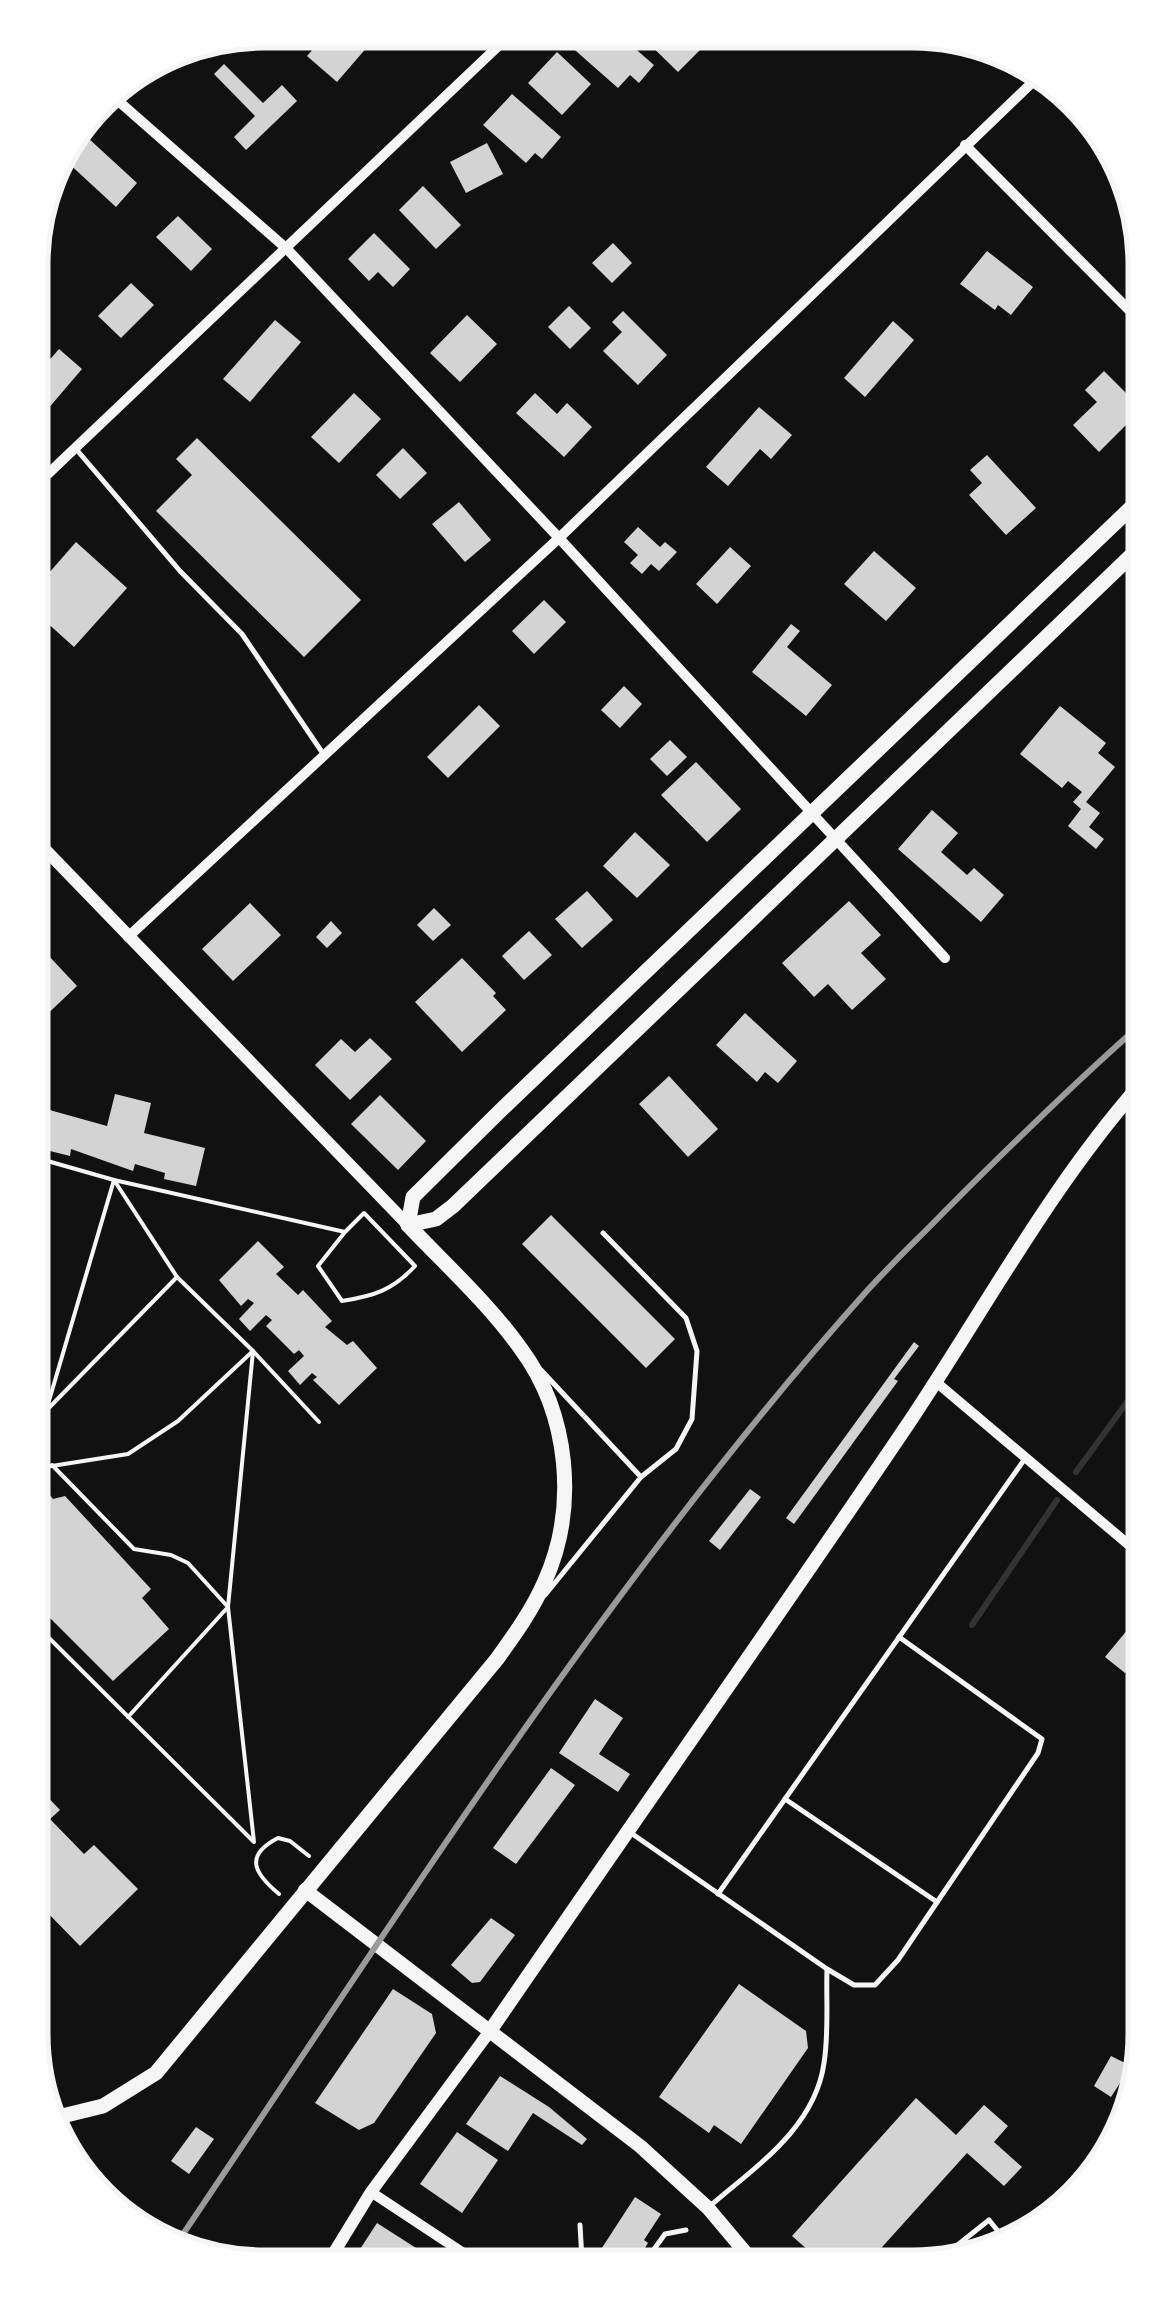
<svg xmlns="http://www.w3.org/2000/svg" width="1176" height="2297" viewBox="0 0 1176 2297" font-family="Jost,sans-serif">
<style>
.lines{fill:none;stroke-linecap:round;stroke-linejoin:round}
.stream{stroke:#333;stroke-width:6}
.building{fill:#d3d3d3}
.path{stroke:#f5f5f5;stroke-width:4}
.service{stroke:#f5f5f5;stroke-width:5}
.minor{stroke:#f5f5f5;stroke-width:10}
.tertiary{stroke:#f5f5f5;stroke-width:12}
.secondary{stroke:#f5f5f5;stroke-width:14}
.primary{stroke:#f5f5f5;stroke-width:15}
.rail{stroke:#9a9a9a;stroke-width:6}
.rim{fill:none;stroke:#f5f5f5;stroke-width:5}
</style>
<rect width="100%" height="100%" fill="#111"/>
<g class="lines">
<g class="stream">
<path d="M1076 1472 1141 1383"/>
<path d="M972 1625 1057 1500"/>
</g>
</g>
<g class="building">
<path d="M330 30 381 31 337 82 307 56Z"/>
<path d="M578 32H616L654 65 639 83 630 75 618 88 568 44Z"/>
<path d="M637 32 693 33 705 45 678 72Z"/>
<path d="M950 34H957L977 44 969 53Z"/>
<path d="M557 52 591 84 562 115 528 83Z"/>
<path d="M224 64 263 103 282 85 297 101 246 150 234 137 255 116 214 74Z"/>
<path d="M512 94 561 137 542 159 535 153 526 163 483 125Z"/>
<path d="M87 137 137 183 116 207 65 160Z"/>
<path d="M487 143 503 174 466 193 450 162Z"/>
<path d="M423 186 461 225 436 249 399 210Z"/>
<path d="M178 216 212 249 191 271 156 237Z"/>
<path d="M374 233 410 269 393 287 378 272 369 281 348 259Z"/>
<path d="M613 243 632 263 612 283 592 263Z"/>
<path d="M987 251 1033 287 1011 315 998 305 995 310 960 284Z"/>
<path d="M131 283 154 305 121 338 98 316Z"/>
<path d="M569 306 591 328 570 349 548 327Z"/>
<path d="M623 311 667 355 638 385 603 351 622 332 612 322Z"/>
<path d="M467 315 497 344 460 382 430 353Z"/>
<path d="M275 320 301 342 250 402 223 379Z"/>
<path d="M893 321 914 340 865 397 844 378Z"/>
<path d="M59 349 82 369 47 410 33 397V379Z"/>
<path d="M1104 371 1135 402V416L1099 452 1073 425 1097 402 1085 390Z"/>
<path d="M354 393 381 419 339 463 311 437Z"/>
<path d="M535 393 557 414 567 403 592 427 564 457 516 413Z"/>
<path d="M759 407 792 435 771 459 760 449 728 486 706 467Z"/>
<path d="M197 438 361 600 304 657 156 511 192 475 176 459Z"/>
<path d="M403 448 427 473 400 499 376 475Z"/>
<path d="M987 455 1036 508 1006 535 969 495 982 483 970 470Z"/>
<path d="M459 502 491 540 465 562 432 524Z"/>
<path d="M638 527 660 547 665 542 677 552 659 571 651 564 642 574 630 563 638 555 624 542Z"/>
<path d="M76 542 127 588 74 647 34 611V590Z"/>
<path d="M730 547 751 566 717 604 696 584Z"/>
<path d="M874 551 916 588 886 621 844 584Z"/>
<path d="M544 600 566 622 534 654 512 631Z"/>
<path d="M791 624 800 631 787 647 832 685 806 716 752 672Z"/>
<path d="M624 686 642 704 620 728 601 710Z"/>
<path d="M479 705 500 726 448 778 427 757Z"/>
<path d="M1060 706 1106 743 1098 753 1115 767 1086 802 1100 813 1089 827 1104 839 1096 849 1068 826 1081 809 1073 802 1082 792 1068 781 1062 788 1020 754Z"/>
<path d="M670 740 687 757 667 776 650 759Z"/>
<path d="M696 762 741 809 707 842 661 795Z"/>
<path d="M932 810 958 833 941 852 967 875 974 868 1004 895 981 922 898 849Z"/>
<path d="M635 832 670 865 637 898 603 866Z"/>
<path d="M587 891 613 920 582 948 555 919Z"/>
<path d="M849 901 881 935 861 953 886 979 852 1010 828 984 814 997 782 963Z"/>
<path d="M250 903 281 935 233 981 202 949Z"/>
<path d="M434 908 451 925 433 941 417 925Z"/>
<path d="M331 921 342 933 327 948 316 937Z"/>
<path d="M529 931 552 955 524 980 502 956Z"/>
<path d="M36 951 44 959 48 955 77 986 40 1021 36 1017Z"/>
<path d="M462 958 496 993 493 996 506 1010 462 1052 415 1002Z"/>
<path d="M745 1013 797 1061 778 1083 765 1072 757 1082 716 1045Z"/>
<path d="M370 1038 392 1059 350 1100 315 1065 341 1039 355 1052Z"/>
<path d="M669 1076 718 1129 688 1157 639 1104Z"/>
<path d="M115 1094 151 1103 144 1133 205 1148 196 1186 164 1179 165 1173 135 1164 133 1171 71 1149 70 1156 38 1148 46 1109 107 1126Z"/>
<path d="M380 1095 426 1141 398 1170 351 1124Z"/>
<path d="M551 1215 675 1339 646 1368 522 1244Z"/>
<path d="M258 1241 284 1267 276 1274 298 1295 303 1290 332 1321 325 1327 347 1345 353 1341 377 1368 339 1405 313 1380 317 1377 312 1373 300 1385 288 1371 304 1356 299 1350 294 1354 266 1326 272 1320 266 1315 250 1331 239 1319 254 1303 248 1299 241 1306 219 1280Z"/>
<path d="M914 1342 919 1346 894 1379 898 1381 794 1524 786 1518Z"/>
<path d="M42 1485 53 1499 65 1496 151 1589 142 1598 169 1629 113 1681 39 1607V1488Z"/>
<path d="M750 1489 761 1497 720 1550 709 1541Z"/>
<path d="M1143 1611V1652L1125 1673 1105 1657Z"/>
<path d="M595 1699 623 1718 599 1754 630 1774 618 1792 559 1753Z"/>
<path d="M551 1768 575 1785 516 1864 493 1848Z"/>
<path d="M40 1789 60 1810 50 1819 84 1854 94 1845 138 1889 80 1946 41 1906Z"/>
<path d="M491 1918 515 1935 480 1982 472 1983 451 1965Z"/>
<path d="M739 1984 806 2031 808 2048 741 2144 714 2125 709 2133 659 2097Z"/>
<path d="M393 1989 432 2014 436 2033 374 2123 359 2130 315 2103Z"/>
<path d="M1111 2056 1131 2066 1111 2097 1094 2086Z"/>
<path d="M500 2076 549 2107 587 2139 582 2145 533 2113 508 2151 466 2124Z"/>
<path d="M916 2098 956 2135 984 2105 1008 2126 994 2142 1022 2167 1004 2186 967 2153 874 2256 816 2257 792 2236Z"/>
<path d="M196 2127 214 2139 189 2174 171 2161Z"/>
<path d="M457 2132 498 2160 462 2213 420 2184Z"/>
<path d="M635 2197 661 2214 644 2240 648 2243 640 2256 632 2251 627 2260H601L596 2257Z"/>
<path d="M377 2223 438 2262 351 2263Z"/>
</g>
<g class="lines">
<g class="path">
<path d="M36 1038 44 1046 36 1057"/>
<path d="M37 1158 114 1180 177 1277 253 1351 319 1422"/>
<path d="M46 1411 114 1180 345 1232 364 1213 415 1266C393 1290 374 1296 342 1301L318 1266 345 1232"/>
<path d="M38 1419 177 1277"/>
<path d="M52 1465 134 1549 171 1555 188 1563 228 1607 128 1717"/>
<path d="M39 1468 128 1454 178 1421 253 1351"/>
<path d="M40 1629 254 1842 228 1607 253 1351"/>
<path d="M279 1894C255 1874 243 1856 278 1838L290 1841 309 1856"/>
</g>
<g class="service">
<path d="M76 449 180 571 242 634 324 755"/>
<path d="M603 1233 686 1318 697 1351 692 1419 676 1449 641 1477"/>
<path d="M541 1370 641 1477 545 1595"/>
<path d="M785 1799 937 1902"/>
<path d="M631 1833 827 1969 854 1985H875L898 1960 1038 1753 1042 1739 899 1637"/>
<path d="M718 1894 1024 1460"/>
<path d="M710 2206C755 2167 815 2128 824 2063 829 2033 826 2000 827 1969"/>
<path d="M580 2225 582 2260"/>
<path d="M945 2255 989 2220 1006 2241"/>
<path d="M647 2259 665 2234 686 2230"/>
</g>
<g class="minor">
<path d="M107 91 287 249 559 538 945 958"/>
<path d="M965 145 1135 316"/>
<path d="M33 488 513 32"/>
<path d="M128 937 559 538 1040 75"/>
<path d="M936 1382 1142 1556"/>
<path d="M371 2192 477 2262"/>
</g>
<g class="tertiary">
<path d="M35 839 408 1225"/>
<path d="M327 2264 371 2192 490 2031"/>
</g>
<g class="secondary">
<path d="M305 1890 640 2146 708 2208 750 2258"/>
<path d="M490 2031C629 1828 771 1627 908 1424 983 1312 1050 1187 1139 1086"/>
</g>
<g class="primary">
<path d="M408 1225 413 1197 500 1111 1136 503"/>
<path d="M408 1225 436 1219 453 1206 1136 551"/>
<path d="M50 2119 103 2106 156 2073 497 1659C515 1634 533 1609 545 1581 578 1507 569 1414 521 1349 489 1304 446 1265 408 1225"/>
</g>
<path class="rail" d="M179 2240C397 1918 605 1584 865 1293 891 1264 920 1237 947 1209 1010 1146 1072 1085 1139 1026"/>
</g>
<path d="M0 0H1176V2297H0ZM264 48H912A216 216 0 0 1 1128 264V2034A216 216 0 0 1 912 2250H264A216 216 0 0 1 48 2034V264A216 216 0 0 1 264 48Z" fill="#fefefe" fill-rule="evenodd"/>
<path class="rim" d="M264 48H912A216 216 0 0 1 1128 264V2034A216 216 0 0 1 912 2250H264A216 216 0 0 1 48 2034V264A216 216 0 0 1 264 48Z"/>
</svg>
